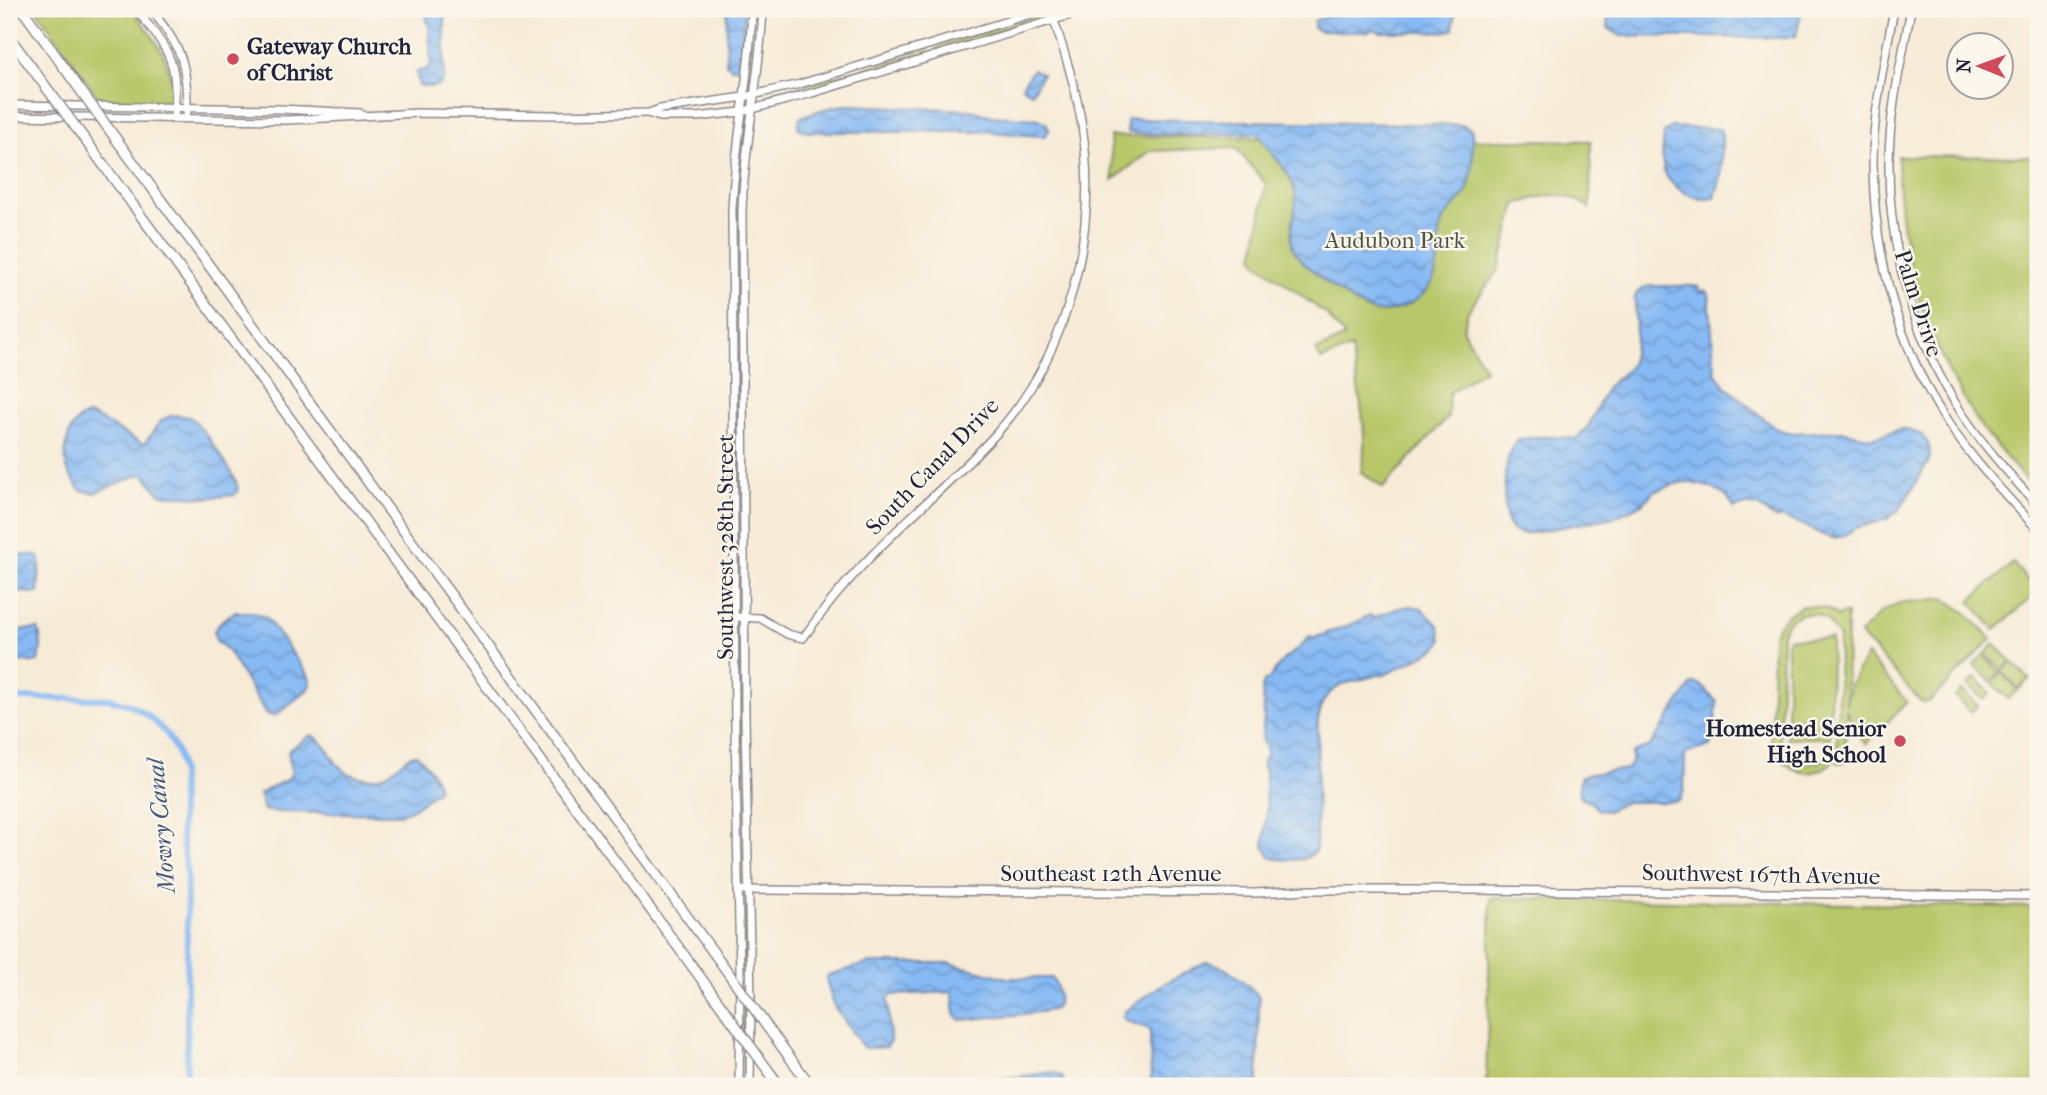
<svg xmlns="http://www.w3.org/2000/svg" width="2047" height="1095" viewBox="0 0 2047 1095" font-family="'IM FELL French Canon',serif">
<style>
.green{fill:#b7c769;stroke:#6c7452;stroke-width:2;fill-rule:evenodd}
.water{fill:url(#water-waves);stroke:#546e98;stroke-width:2}
.lines{fill:none;stroke-linecap:round;stroke-linejoin:round}
.canal{stroke:#87baf4;stroke-width:6}
.secondary-casing{stroke:#8c8689;stroke-width:10}
.highway-casing{stroke:#8c8689;stroke-width:12}
.secondary{stroke:#fff;stroke-width:7}
.highway{stroke:#fff;stroke-width:9}
.highway-bridge-casing{stroke:#8c8689;stroke-width:12;stroke-linecap:butt}
.highway-bridge{stroke:#fff;stroke-width:9}
.poi-dot{fill:#d1495b;stroke:#fbf7ec;stroke-width:2.5}
.labels{text-anchor:middle;stroke-width:5;stroke-linejoin:round;paint-order:stroke}
.poi-label{font-size:23px;font-weight:bold;fill:#22223b;stroke:#fbf7ec;text-anchor:start}
.park-label{font-size:23px;fill:#4f5449;stroke:#fbf7ec}
.street-label{font-size:23px;fill:#22223b;stroke:#fbf7ec}
.water-label{font-size:24px;font-style:italic;fill:#45577c;stroke:#fbf7ec}
</style>
<defs>
<pattern id="water-waves" width="16" height="10" patternUnits="userSpaceOnUse" patternTransform="scale(1.75)"><rect width="16" height="10" fill="#87baf4"/><path d="M0 5q4-4 8 0t8 0" fill="none" stroke="#6e97c7"/></pattern>
</defs>
<rect width="100%" height="100%" fill="#fbf7ec"/>
<filter id="ink" filterUnits="userSpaceOnUse"><feTurbulence type="fractalNoise" baseFrequency=".0143" numOctaves="2"/><feDisplacementMap in="SourceGraphic" scale="14" xChannelSelector="R" yChannelSelector="G"/><feConvolveMatrix kernelMatrix="1 2 1 2 8 2 1 2 1" color-interpolation-filters="sRGB"/></filter>
<filter id="wash" filterUnits="userSpaceOnUse"><feTurbulence type="fractalNoise" baseFrequency=".00686" numOctaves="4" result="noise"/><feDisplacementMap in="SourceGraphic" scale="28" xChannelSelector="R" yChannelSelector="G"/><feGaussianBlur stdDeviation="1.57" result="paint"/><feColorMatrix in="noise" values="0 0 0 0 0 0 0 0 0 0 0 0 0 0 0 0 0 1.4 0 .05"/><feComposite in="paint" operator="in"/></filter>
<g filter="url(#wash)">
<rect width="100%" height="100%" fill="#f7ebd7"/>
<g class="green">
<path d="M36 9H132C152 35 176 62 171 98L167 101 100 100Z"/>
<path d="M1037 15 1039 20 935 52 937 47 943 44Z"/>
<path d="M929 48 928 54 872 71 860 70Z"/>
<path d="M854 71 858 75 782 98 773 100 771 97 772 94Z"/>
<path d="M1110 136 1591 141 1590 208C1562 188 1547 195 1516 204L1499 269 1468 311 1463 330 1485 369 1449 393 1448 417 1383 488 1361 472C1370 432 1357 388 1351 348L1321 360 1316 351 1345 337 1326 314 1256 262 1254 256 1266 184 1236 148 1150 151 1113 180Z"/>
<path d="M1898 156 2038 157V493C2019 472 1999 451 1982 428 1926 345 1897 256 1898 156Z"/>
<path d="M736 353H738L739 360 740 455 737 466Z"/>
<path d="M2013 563 2038 592 1995 630 1970 601Z"/>
<path d="M1944 598 1965 612 1992 639 1929 702 1922 703 1860 634 1881 612 1899 603Z"/>
<path d="M1803 606C1817 606 1828 607 1838 617L1839 615 1847 614 1846 705 1851 682 1867 655 1907 702 1866 744C1854 733 1851 722 1846 708L1845 762 1838 763 1837 758C1810 785 1784 772 1771 740L1773 637C1779 621 1787 613 1803 606ZM1800 614H1816L1827 620 1839 638 1837 745C1821 772 1793 768 1780 742L1782 632 1789 621Z"/>
<path d="M740 635H741L743 783H740L738 648Z"/>
<path d="M1787 638 1831 639 1830 738H1787Z"/>
<path d="M1995 644 2011 661 2002 670 1985 654Z"/>
<path d="M1983 655 2000 672 1990 681 1974 665Z"/>
<path d="M2012 662 2029 679 2019 689 2002 672Z"/>
<path d="M2001 673 2018 690 2008 699 1992 683Z"/>
<path d="M1975 678 1990 693 1983 700 1968 684Z"/>
<path d="M1962 690 1978 706 1971 712 1955 697Z"/>
<path d="M1491 898 2038 907V1086H1486Z"/>
<path d="M745 908 747 1068 743 1079 742 922Z"/>
</g>
<g class="water">
<path d="M424 9H445L444 80 440 85 432 87 419 86 416 72 427 69 431 64 429 27Z"/>
<path d="M727 9H745L741 58 738 63V68H731L729 65 726 64Z"/>
<path d="M1345 9H1456L1453 30 1443 32H1381L1373 29 1368 32 1320 31 1314 28V21Z"/>
<path d="M1607 9H1802L1796 36 1787 38 1621 36 1608 28Z"/>
<path d="M1033 69 1042 74 1032 93 1022 86Z"/>
<path d="M846 105 971 110 992 116 1039 119 1047 124 1049 130 1045 136H1040L991 132H809L800 129 798 127 800 118C816 110 829 107 846 105Z"/>
<path d="M1131 119 1462 125 1471 129 1472 133C1473 154 1475 178 1464 196 1457 206 1445 213 1441 225 1435 244 1442 262 1432 282 1421 303 1391 317 1368 310 1356 306 1310 270 1300 259 1280 236 1302 213 1294 188 1288 168 1269 153 1259 135L1256 133 1182 135 1130 133 1127 132V120Z"/>
<path d="M1671 127 1720 129 1722 134 1721 177 1715 197C1698 205 1665 186 1663 166 1661 156 1664 143 1664 133Z"/>
<path d="M1650 286H1694L1698 287 1702 292 1705 290 1709 294 1715 372 1725 386 1775 428 1788 433 1841 431 1872 438 1901 429H1907L1922 435 1929 445 1930 458 1927 464 1900 509 1887 519 1856 528 1843 536 1832 538 1823 535 1799 523 1781 517 1777 519C1768 515 1763 506 1752 505 1746 504 1740 507 1734 508L1726 496 1710 487 1687 482 1679 483 1654 491 1641 505 1615 517 1530 533C1522 534 1515 534 1510 527 1501 515 1503 452 1516 442 1525 434 1563 437 1576 439L1589 425 1607 387 1627 370 1631 364 1636 337 1635 296C1639 289 1643 287 1650 286Z"/>
<path d="M88 415 95 417 143 444C153 437 156 419 169 417 175 415 186 415 191 418 200 423 232 471 236 482 238 487 238 487 237 492L234 495 206 498 160 494 144 475H138L94 493 80 490C75 483 67 473 66 464 64 446 68 421 88 415Z"/>
<path d="M19 555H35L39 557 40 562 38 593 16 592 14 560 15 556Z"/>
<path d="M1410 606 1421 608 1439 626 1442 640 1437 648 1391 672 1343 684 1331 692 1323 701 1318 719 1316 850C1308 863 1286 860 1272 858L1264 847 1267 804 1265 794V771L1263 767V760L1266 756V747L1262 742 1264 716 1262 688 1265 680H1268L1284 659 1300 647 1310 636 1311 639 1355 623 1370 615 1372 618 1399 608Z"/>
<path d="M236 612H250L266 617 308 675 311 683 308 689 275 716H271L265 712 228 651 216 640 214 631C219 622 227 615 236 612Z"/>
<path d="M38 629C42 638 42 654 37 662L10 663V632L12 630Z"/>
<path d="M1695 683 1702 686 1717 702 1713 741 1710 746 1688 753 1685 755 1684 790 1680 800 1675 802H1625L1607 811 1599 810 1590 802 1581 798 1579 788 1580 778 1589 774 1627 769 1632 761V754L1635 751 1650 746 1691 685Z"/>
<path d="M311 735C333 744 330 772 360 777 368 778 375 779 382 776 395 771 402 759 414 754L418 755C426 765 438 777 438 790L411 810 400 814 277 812 264 810 259 794 288 779 292 773 288 751Z"/>
<path d="M1206 962C1221 962 1250 985 1259 997L1258 1086H1151L1150 1029 1126 1021 1123 1017 1124 1012 1161 985Z"/>
<path d="M870 963H949L1007 978H1052C1058 986 1062 1001 1054 1009 1051 1012 973 1019 961 1020L955 1015 953 996 951 992 892 995 888 999 890 1042 887 1047 867 1048 863 1047 834 1006 826 979 828 975Z"/>
<path d="M1053 1072 1062 1076 1065 1086H942Z"/>
</g>
<g class="lines">
<path class="canal" d="M9 698 109 699 131 705 150 717 167 734 178 754 181 772V832L187 876V1086"/>
</g>
</g>
<g filter="url(#ink)">
<g class="lines">
<g class="secondary-casing">
<g id="secondary">
<path d="M136 9C151 29 171 49 174 75 176 89 175 105 174 119"/>
<path d="M151 9C182 50 187 60 187 112"/>
<path d="M1894 9C1885 59 1873 111 1873 162 1873 251 1897 344 1946 420 1972 460 2006 495 2038 530"/>
<path d="M1911 9C1902 58 1889 112 1889 162 1888 249 1915 343 1963 415 1985 448 2012 477 2038 506"/>
<path d="M9 105 280 109 360 113"/>
<path d="M650 114 660 117H697L741 112 812 93 1090 9"/>
<path d="M9 116 288 120 417 113 555 115 649 113 660 109 744 97 800 84 1047 9"/>
<path d="M734 617 760 618 787 634 803 638C821 613 839 590 860 568 903 521 953 481 996 434 1069 353 1099 233 1082 126 1076 87 1063 47 1050 9"/>
<path d="M738 890 1256 893 1305 890H1471L2038 896"/>
<path d="M739 1086 740 973 735 728 732 209C735 142 750 76 752 9"/>
<path d="M750 1086 751 999 745 717 742 212C744 144 760 77 763 9"/>
</g>
</g>
<g class="highway-casing">
<g id="highway">
<path d="M22 9 79 88"/>
<path d="M9 37 46 87"/>
<path d="M86 141 717 1000"/>
<path d="M119 143 719 960"/>
<path d="M771 1032 811 1086"/>
<path d="M770 1073 780 1086"/>
</g>
</g>
<use href="#secondary" class="secondary"/>
<use href="#highway" class="highway"/>
<g class="highway-bridge-casing">
<g id="highway-bridge">
<path d="M46 87 86 141"/>
<path d="M79 88 119 143"/>
<path d="M719 960 771 1032"/>
<path d="M717 1000 770 1073"/>
</g>
</g>
<use href="#highway-bridge" class="highway-bridge"/>
</g>
</g>
<g class="poi-dot">
<circle cx="233" cy="59" r="7"/>
<circle cx="1900" cy="741" r="7"/>
</g>
<g class="labels">
<g class="poi-label">
<text x="247" y="54">Gateway Church<tspan x="247" dy="26">of Christ</tspan></text>
<text x="1886" y="736" text-anchor="end">Homestead Senior<tspan x="1886" dy="26">High School</tspan></text>
</g>
<g class="park-label">
<text x="1395" y="248">Audubon Park</text>
</g>
<g class="street-label">
<text transform="translate(1919 303) rotate(72)" y="8">Palm Drive</text>
<text transform="translate(932 466) rotate(-46)" y="8">South Canal Drive</text>
<text transform="translate(725 547) rotate(-90)" y="8">Southwest 328th Street</text>
<text x="1111" y="881">Southeast 12th Avenue</text>
<text transform="translate(1761 874) rotate(1)" y="8">Southwest 167th Avenue</text>
</g>
<g class="water-label">
<text transform="translate(161 826) rotate(-95)" y="8">Mowry Canal</text>
</g>
</g>
<rect width="2047" height="1095" fill="none" stroke="#fbf7ec" stroke-width="35"/>
<g transform="translate(1980 66) rotate(271)"><circle r="33" fill="#fbf7ec" stroke="#a4a2a5" stroke-width="2"/>
<path d="M0-5L12 26L0 18L-12 26Z" fill="#d1495b"/>
<text y="-10" font-size="19" font-weight="bold" text-anchor="middle" fill="#22223b">N</text>
</g>
</svg>
